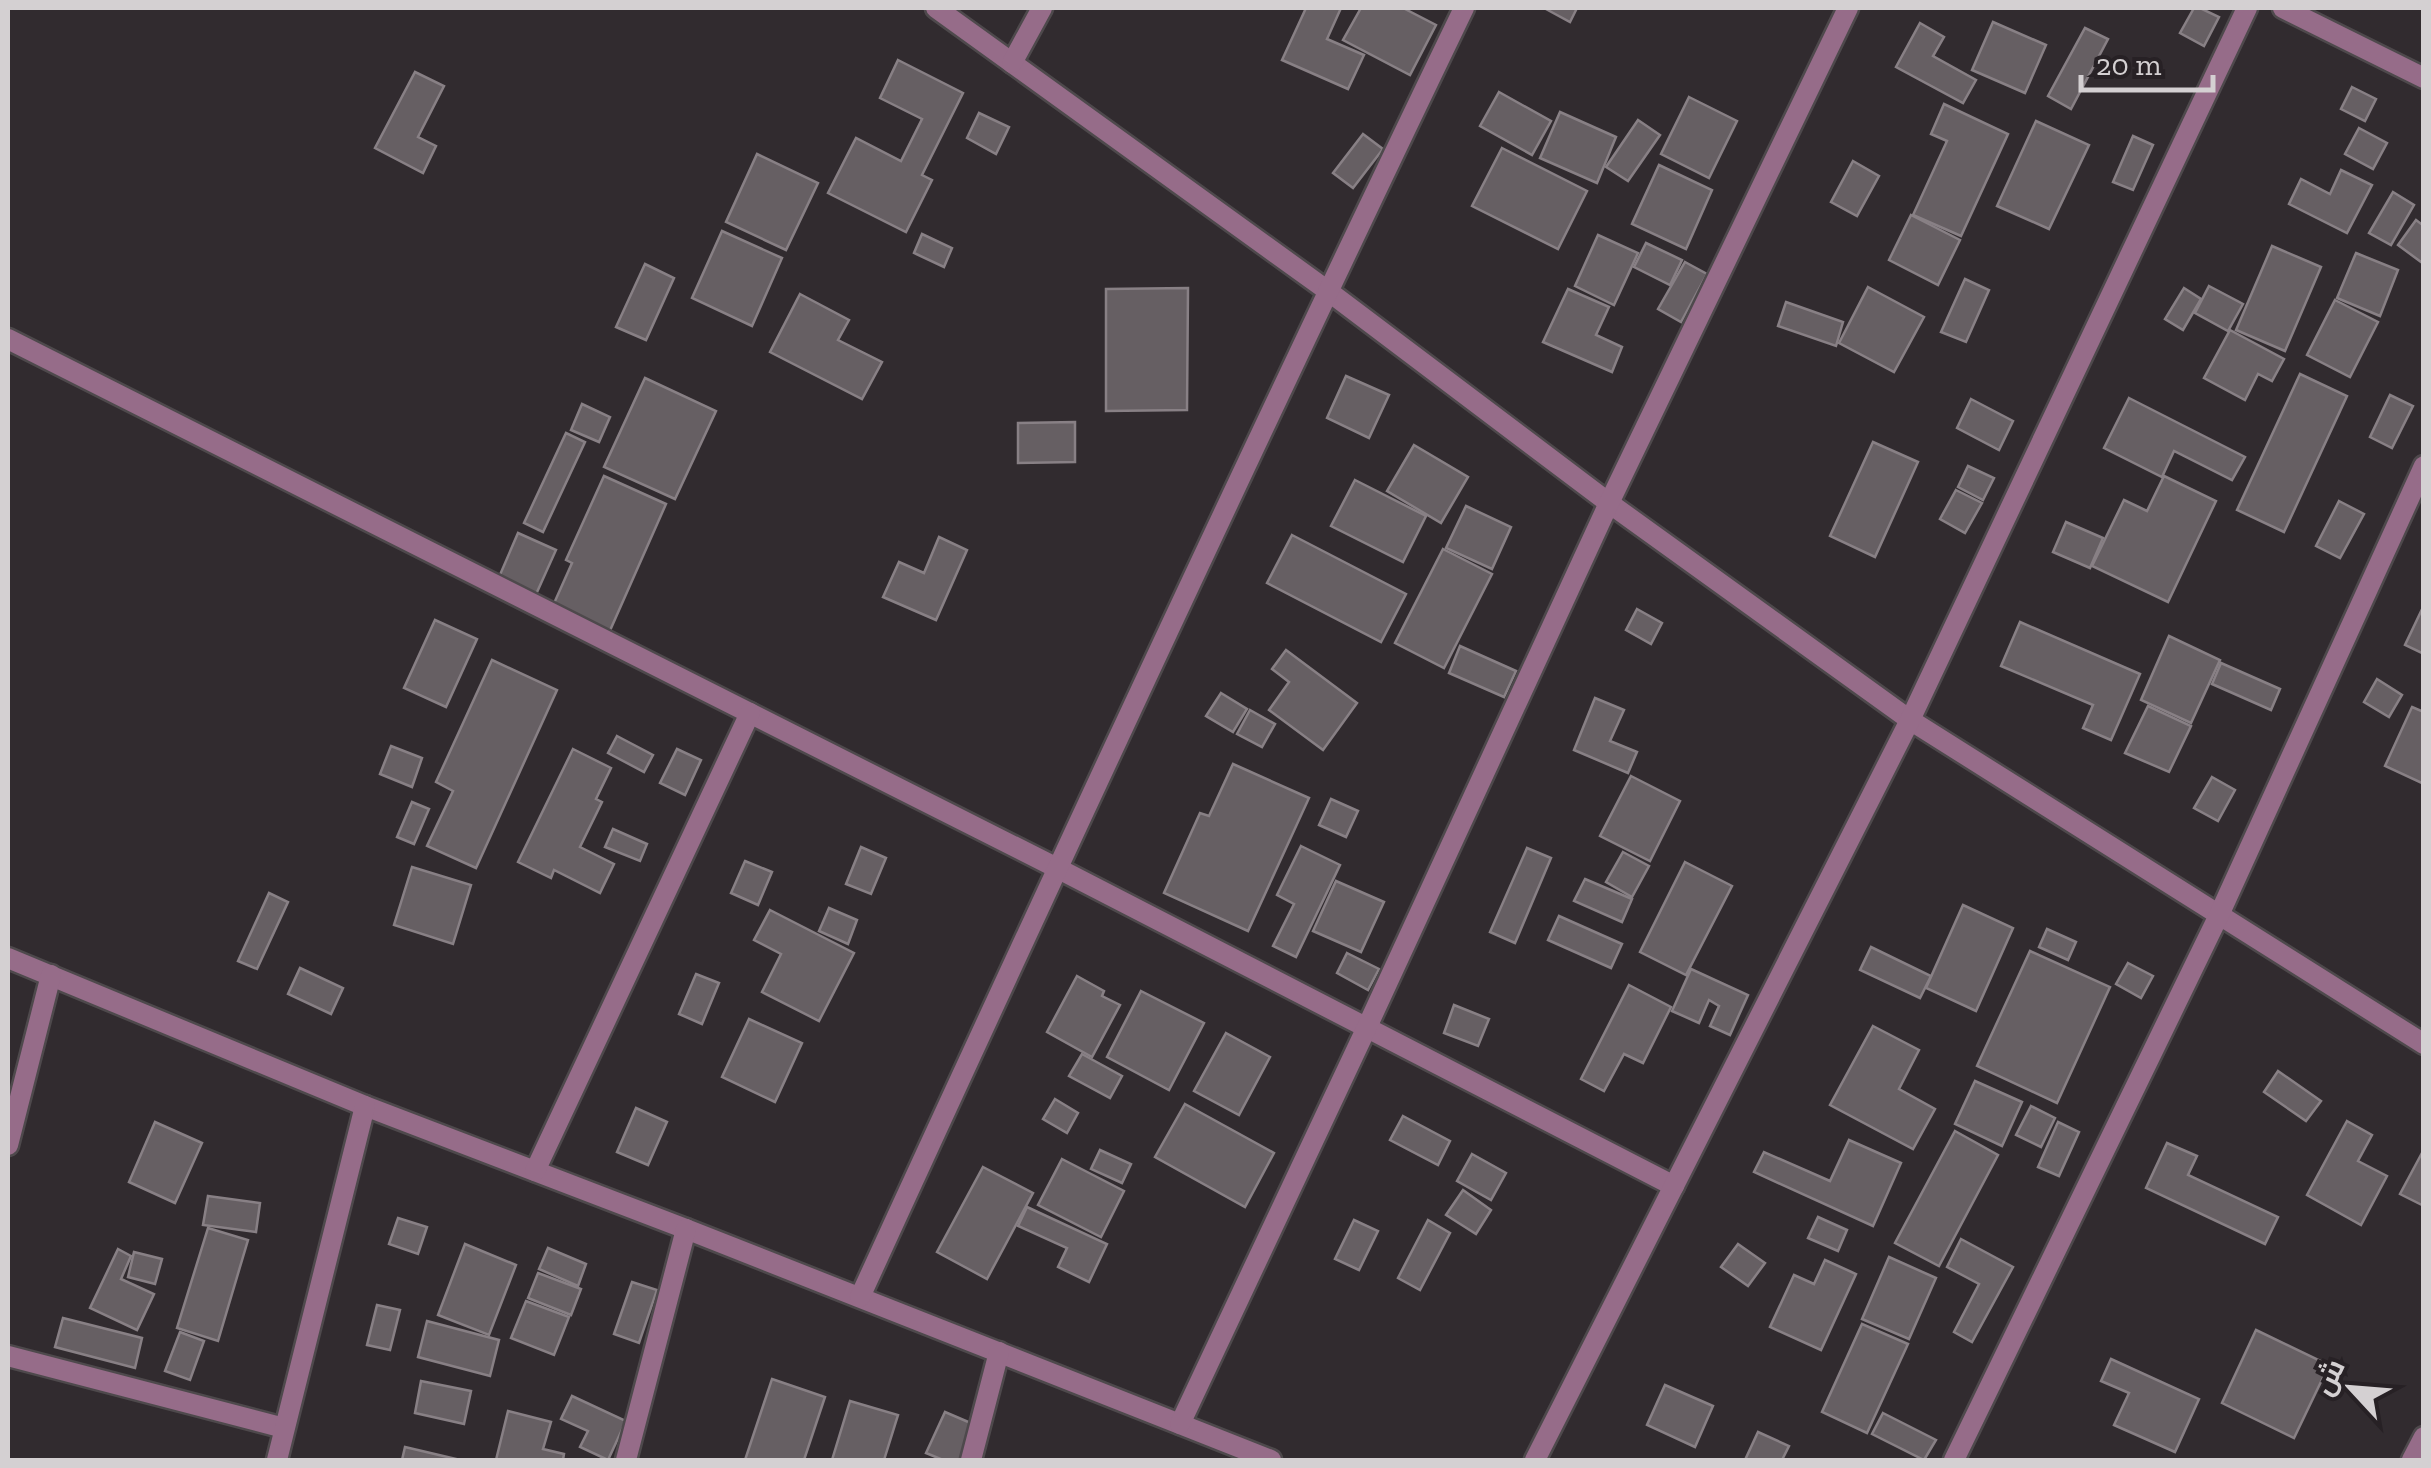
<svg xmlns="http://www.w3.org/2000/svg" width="2431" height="1468" viewBox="0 0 2431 1468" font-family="'Zilla Slab',Cairo,serif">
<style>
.building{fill:#665f63;stroke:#888085;stroke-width:2.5}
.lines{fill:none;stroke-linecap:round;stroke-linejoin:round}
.minor-casing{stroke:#4e494c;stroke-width:25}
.minor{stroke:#966c89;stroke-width:20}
</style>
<rect width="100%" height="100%" fill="#312b2f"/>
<g class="building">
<path d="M1306 8H1341L1327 39 1364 55 1348 89 1282 60Z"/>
<path d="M1361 8H1403L1436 25 1410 75 1343 40Z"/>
<path d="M1544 8H1577L1570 22Z"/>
<path d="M2194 8H2200L2219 17 2204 46 2180 33Z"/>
<path d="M1993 22 2046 45 2025 93 1972 70Z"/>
<path d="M1920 23 1944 37 1933 56 1976 80 1963 103 1896 67Z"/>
<path d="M2085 28 2108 39 2071 109 2048 96Z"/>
<path d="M898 60 963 93 922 175 932 180 906 232 828 193 856 138 901 161 922 119 880 98Z"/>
<path d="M415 72 444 86 418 137 436 146 423 173 375 148Z"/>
<path d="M2352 87 2376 99 2365 121 2341 109Z"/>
<path d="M1499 92 1551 121 1532 155 1480 126Z"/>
<path d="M1689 97 1737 121 1709 178 1661 154Z"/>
<path d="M1944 104 2008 134 1961 236 1913 215 1947 141 1931 134Z"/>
<path d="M1560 112 1616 137 1597 183 1540 158Z"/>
<path d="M979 113 1009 127 996 154 967 138Z"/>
<path d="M1638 120 1660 135 1628 181 1606 167Z"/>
<path d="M2036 121 2089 145 2049 229 1997 206Z"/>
<path d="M2359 128 2387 143 2373 169 2345 154Z"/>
<path d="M1363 134 1383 149 1353 188 1333 173Z"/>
<path d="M2133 136 2153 145 2133 190 2113 182Z"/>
<path d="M1502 148 1587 191 1558 249 1472 206Z"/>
<path d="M757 154 818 183 786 250 726 222Z"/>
<path d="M1853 161 1879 176 1857 216 1831 202Z"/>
<path d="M1659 165 1712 190 1686 249 1632 224Z"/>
<path d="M2341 170 2372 185 2347 233 2289 204 2301 179 2330 194Z"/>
<path d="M2393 192 2414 205 2391 245 2369 233Z"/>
<path d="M1911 215 1960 240 1938 285 1889 260Z"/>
<path d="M2416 220 2424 226V258L2421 262 2398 245Z"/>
<path d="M722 231 782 258 752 326 692 298Z"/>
<path d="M922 234 952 248 944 267 914 253Z"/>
<path d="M1598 235 1638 253 1614 305 1575 286Z"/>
<path d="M1646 243 1682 260 1670 285 1634 267Z"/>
<path d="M2272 246 2321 267 2285 351 2236 330Z"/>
<path d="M2356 253 2398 270 2380 316 2337 298Z"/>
<path d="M1685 262 1707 274 1681 322 1658 309Z"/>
<path d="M645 264 674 278 646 340 616 327Z"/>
<path d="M1965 279 1989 290 1966 342 1941 332Z"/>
<path d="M2209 286 2243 304 2228 331 2195 313Z"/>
<path d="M1868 287 1924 317 1894 372 1839 343Z"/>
<path d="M1188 288 1187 410 1106 411V289Z"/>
<path d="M2184 288 2201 299 2183 330 2165 319Z"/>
<path d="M1568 289 1609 307 1596 335 1622 347 1612 372 1543 342Z"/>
<path d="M800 294 849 320 838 340 882 362 862 399 770 352Z"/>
<path d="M2335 300 2378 322 2350 377 2307 355Z"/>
<path d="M1786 302 1843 322 1836 346 1778 326Z"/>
<path d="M2230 330 2284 359 2272 381 2258 374 2245 400 2204 378Z"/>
<path d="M2300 374 2347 396 2284 532 2237 510Z"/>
<path d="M1346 376 1389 395 1369 438 1327 418Z"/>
<path d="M645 378 716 411 675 499 604 467Z"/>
<path d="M2390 395 2413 406 2392 448 2370 437Z"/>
<path d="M2129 398 2245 457 2232 480 2174 451 2162 477 2104 448Z"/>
<path d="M1971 399 2013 421 1999 450 1957 428Z"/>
<path d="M582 404 610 417 599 442 571 430Z"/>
<path d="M1075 422V462L1018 463V423Z"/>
<path d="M566 433 585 442 543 532 524 523Z"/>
<path d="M1873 442 1918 462 1875 557 1830 536Z"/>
<path d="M1414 445 1468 477 1441 523 1387 491Z"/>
<path d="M1968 466 1994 478 1983 500 1958 487Z"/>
<path d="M604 476 666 504 608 635 551 610 572 563 566 560Z"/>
<path d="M2164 476 2216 501 2168 602 2092 566 2124 500 2147 511Z"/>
<path d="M1355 480 1426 516 1403 562 1331 526Z"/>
<path d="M1956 490 1982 503 1965 533 1940 519Z"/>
<path d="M2339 501 2364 514 2340 558 2316 546Z"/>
<path d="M1466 506 1511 527 1492 569 1446 548Z"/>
<path d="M2066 522 2103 538 2090 568 2053 552Z"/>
<path d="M518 533 556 550 533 601 496 584Z"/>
<path d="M1292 535 1406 594 1381 642 1267 583Z"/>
<path d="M939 537 967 550 936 620 883 597 899 562 924 573Z"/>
<path d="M1443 549 1492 574 1444 668 1395 643Z"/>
<path d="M2424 605V654L2405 645Z"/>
<path d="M1637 609 1662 623 1651 644 1626 630Z"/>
<path d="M435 620 477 639 446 707 404 688Z"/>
<path d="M2020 622 2140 674 2111 740 2083 728 2093 705 2001 666Z"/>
<path d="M2169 636 2220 660 2191 723 2141 700Z"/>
<path d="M1460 646 1516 671 1504 697 1449 673Z"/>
<path d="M1286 650 1357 703 1323 750 1269 710 1289 682 1272 669Z"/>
<path d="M492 660 557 690 476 868 427 846 453 791 436 782Z"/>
<path d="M2221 663 2280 689 2271 710 2212 684Z"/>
<path d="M2377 679 2402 695 2389 717 2364 702Z"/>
<path d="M1221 693 1247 709 1233 732 1206 716Z"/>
<path d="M1595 698 1624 710 1610 741 1637 752 1628 773 1574 750Z"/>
<path d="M2148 706 2191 726 2169 772 2125 753Z"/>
<path d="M2412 707 2424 712V784L2385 766Z"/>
<path d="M1250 710 1275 724 1262 747 1237 734Z"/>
<path d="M617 736 653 755 644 772 608 753Z"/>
<path d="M391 746 422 758 412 787 380 774Z"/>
<path d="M573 749 611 768 596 799 602 802 580 847 614 864 600 893 554 870 551 878 518 862Z"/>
<path d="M677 749 701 760 685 795 660 783Z"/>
<path d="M1233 764 1309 798 1248 931 1164 893 1200 813 1209 816Z"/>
<path d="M1631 776 1680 801 1650 861 1600 836Z"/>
<path d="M2212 777 2235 790 2218 821 2194 808Z"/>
<path d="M1331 799 1358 811 1346 837 1319 825Z"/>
<path d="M412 802 429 809 414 844 397 837Z"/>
<path d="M613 829 647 844 640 861 605 847Z"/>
<path d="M1301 846 1340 865 1296 957 1273 946 1294 904 1277 895Z"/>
<path d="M861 847 886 858 871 894 846 884Z"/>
<path d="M1527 848 1551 858 1515 943 1490 932Z"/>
<path d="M1623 852 1649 866 1632 897 1606 882Z"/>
<path d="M745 861 772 872 758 905 731 893Z"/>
<path d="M1685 862 1732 886 1686 975 1640 952Z"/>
<path d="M412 867 471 885 453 944 394 925Z"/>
<path d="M1585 879 1632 899 1622 922 1574 901Z"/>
<path d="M1336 881 1384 902 1361 952 1313 931Z"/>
<path d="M269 893 288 902 257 969 238 961Z"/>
<path d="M1963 905 2013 928 1976 1011 1926 988Z"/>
<path d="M829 908 857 920 848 944 819 931Z"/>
<path d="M770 910 854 953 819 1021 762 992 781 954 754 940Z"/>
<path d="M1559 916 1622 944 1611 968 1548 940Z"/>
<path d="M2047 929 2076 942 2068 960 2039 947Z"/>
<path d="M1871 947 1931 976 1920 998 1860 970Z"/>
<path d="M2030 951 2110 987 2057 1103 1977 1066Z"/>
<path d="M1347 953 1379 969 1368 990 1337 973Z"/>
<path d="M2128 963 2153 976 2141 998 2116 984Z"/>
<path d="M300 968 343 988 331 1014 288 994Z"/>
<path d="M1691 969 1748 995 1730 1035 1710 1026 1719 1006 1709 1000 1699 1023 1672 1011Z"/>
<path d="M696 974 719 983 702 1024 679 1014Z"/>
<path d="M1077 976 1104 991 1102 996 1120 1005 1092 1057 1047 1032Z"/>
<path d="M1629 985 1671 1007 1643 1063 1624 1054 1604 1091 1581 1079Z"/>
<path d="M1141 991 1204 1023 1169 1090 1107 1057Z"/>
<path d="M1454 1005 1489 1019 1478 1046 1444 1033Z"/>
<path d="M749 1019 802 1043 775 1102 722 1077Z"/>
<path d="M1873 1026 1919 1050 1899 1089 1935 1109 1913 1149 1830 1105Z"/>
<path d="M1226 1033 1270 1057 1239 1115 1194 1091Z"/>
<path d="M1082 1054 1122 1076 1110 1098 1069 1076Z"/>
<path d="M2278 1071 2321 1101 2306 1121 2264 1092Z"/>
<path d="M1975 1081 2022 1102 2002 1146 1955 1124Z"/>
<path d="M1055 1099 1078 1113 1067 1133 1043 1119Z"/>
<path d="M1185 1104 1274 1153 1245 1207 1155 1157Z"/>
<path d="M2031 1106 2055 1118 2041 1147 2016 1135Z"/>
<path d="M636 1108 667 1122 648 1165 617 1152Z"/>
<path d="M1403 1116 1450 1141 1438 1165 1390 1140Z"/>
<path d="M2347 1121 2372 1135 2358 1161 2387 1176 2361 1225 2307 1195Z"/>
<path d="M155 1122 202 1143 175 1203 129 1182Z"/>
<path d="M2058 1122 2079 1132 2059 1176 2038 1167Z"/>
<path d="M1955 1131 1998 1155 1939 1266 1895 1243Z"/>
<path d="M1849 1140 1901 1163 1873 1226 1754 1172 1764 1152 1830 1181Z"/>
<path d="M2167 1143 2197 1156 2188 1175 2278 1217 2265 1244 2146 1188Z"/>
<path d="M1100 1150 1131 1164 1122 1183 1091 1169Z"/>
<path d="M2423 1151 2424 1152V1206L2400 1194Z"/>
<path d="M1472 1154 1506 1173 1491 1200 1457 1181Z"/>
<path d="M1062 1159 1124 1191 1101 1237 1038 1205Z"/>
<path d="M983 1167 1033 1193 987 1279 937 1252Z"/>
<path d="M1463 1190 1491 1210 1476 1234 1446 1215Z"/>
<path d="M208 1196 260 1203 256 1232 203 1225Z"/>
<path d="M1027 1207 1107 1244 1089 1282 1058 1267 1067 1248 1018 1226Z"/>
<path d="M1818 1217 1847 1230 1838 1251 1808 1238Z"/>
<path d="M398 1218 427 1227 418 1254 389 1244Z"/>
<path d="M1354 1220 1378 1231 1359 1270 1335 1259Z"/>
<path d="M1428 1220 1450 1233 1420 1290 1398 1278Z"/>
<path d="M208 1228 248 1240 218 1341 177 1328Z"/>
<path d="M1961 1239 2013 1267 1972 1342 1954 1332 1979 1284 1947 1267Z"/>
<path d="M465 1244 516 1265 489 1335 438 1315Z"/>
<path d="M1738 1244 1765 1263 1748 1286 1721 1267Z"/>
<path d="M548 1248 586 1264 578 1286 539 1269Z"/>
<path d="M118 1249 131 1256 121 1279 154 1294 137 1330 90 1308Z"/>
<path d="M134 1252 162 1259 155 1284 128 1277Z"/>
<path d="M1889 1257 1936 1278 1909 1339 1862 1319Z"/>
<path d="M1825 1260 1856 1274 1821 1350 1770 1327 1794 1275 1814 1284Z"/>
<path d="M538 1273 581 1289 571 1315 528 1298Z"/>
<path d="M632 1282 657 1290 639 1343 614 1334Z"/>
<path d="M526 1301 569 1317 554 1355 511 1338Z"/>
<path d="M377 1305 400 1310 390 1350 367 1345Z"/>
<path d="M63 1318 142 1338 135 1368 55 1347Z"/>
<path d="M427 1321 499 1340 490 1376 418 1357Z"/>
<path d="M1862 1324 1908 1344 1867 1433 1822 1412Z"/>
<path d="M2256 1330 2329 1365 2294 1438 2222 1403Z"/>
<path d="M180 1332 204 1341 190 1380 165 1371Z"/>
<path d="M2111 1359 2199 1399 2175 1452 2114 1425 2129 1393 2101 1381Z"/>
<path d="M772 1379 825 1397 804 1460H745Z"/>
<path d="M421 1381 471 1391 464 1424 415 1413Z"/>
<path d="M1665 1385 1713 1406 1695 1447 1647 1425Z"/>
<path d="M572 1396 626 1421 608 1460 580 1447 588 1431 561 1419Z"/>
<path d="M850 1401 898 1415 884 1460H832Z"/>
<path d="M508 1411 551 1422 543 1449 564 1454 563 1460H496Z"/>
<path d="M945 1412 980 1427 965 1460H943L926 1453Z"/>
<path d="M1883 1413 1936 1440 1924 1460 1872 1434Z"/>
<path d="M1758 1432 1789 1446 1782 1460H1745Z"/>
<path d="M405 1447 456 1459 455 1460H402Z"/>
</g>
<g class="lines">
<g class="minor-casing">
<g id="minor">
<path d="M936 8 1328 291 1609 503 1910 720 2424 1044"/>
<path d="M2283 8 2424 78"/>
<path d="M1012 63 1042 8"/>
<path d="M8 339 1057 868 1674 1186"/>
<path d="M8 958 365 1106 686 1229 1271 1460"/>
<path d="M8 1145 51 975"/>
<path d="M535 1171 750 713"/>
<path d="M860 1297C1058 865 1258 435 1464 8"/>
<path d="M8 1356 284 1428"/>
<path d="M1180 1424 1367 1027 1609 503 1848 8"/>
<path d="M277 1460 365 1106"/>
<path d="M626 1460 686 1229"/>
<path d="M971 1460 999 1352"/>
<path d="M1535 1460 1910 720 2247 8"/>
<path d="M1954 1460 2219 915 2424 466"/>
<path d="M2412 1460 2424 1437"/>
</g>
</g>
<use href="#minor" class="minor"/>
</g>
<rect width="2431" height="1468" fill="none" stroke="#d4d0d2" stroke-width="20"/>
<g transform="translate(2351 1388) rotate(296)" stroke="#272125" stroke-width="8" paint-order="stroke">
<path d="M0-8L18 38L0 25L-18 38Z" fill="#d4d0d2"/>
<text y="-15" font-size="28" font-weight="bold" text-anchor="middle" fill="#d4d0d2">ش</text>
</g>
<path d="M2081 75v15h132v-15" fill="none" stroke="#d4d0d2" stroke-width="5"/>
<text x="2096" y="75" font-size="30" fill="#d4d0d2" stroke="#272125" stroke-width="8" paint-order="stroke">20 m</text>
</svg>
